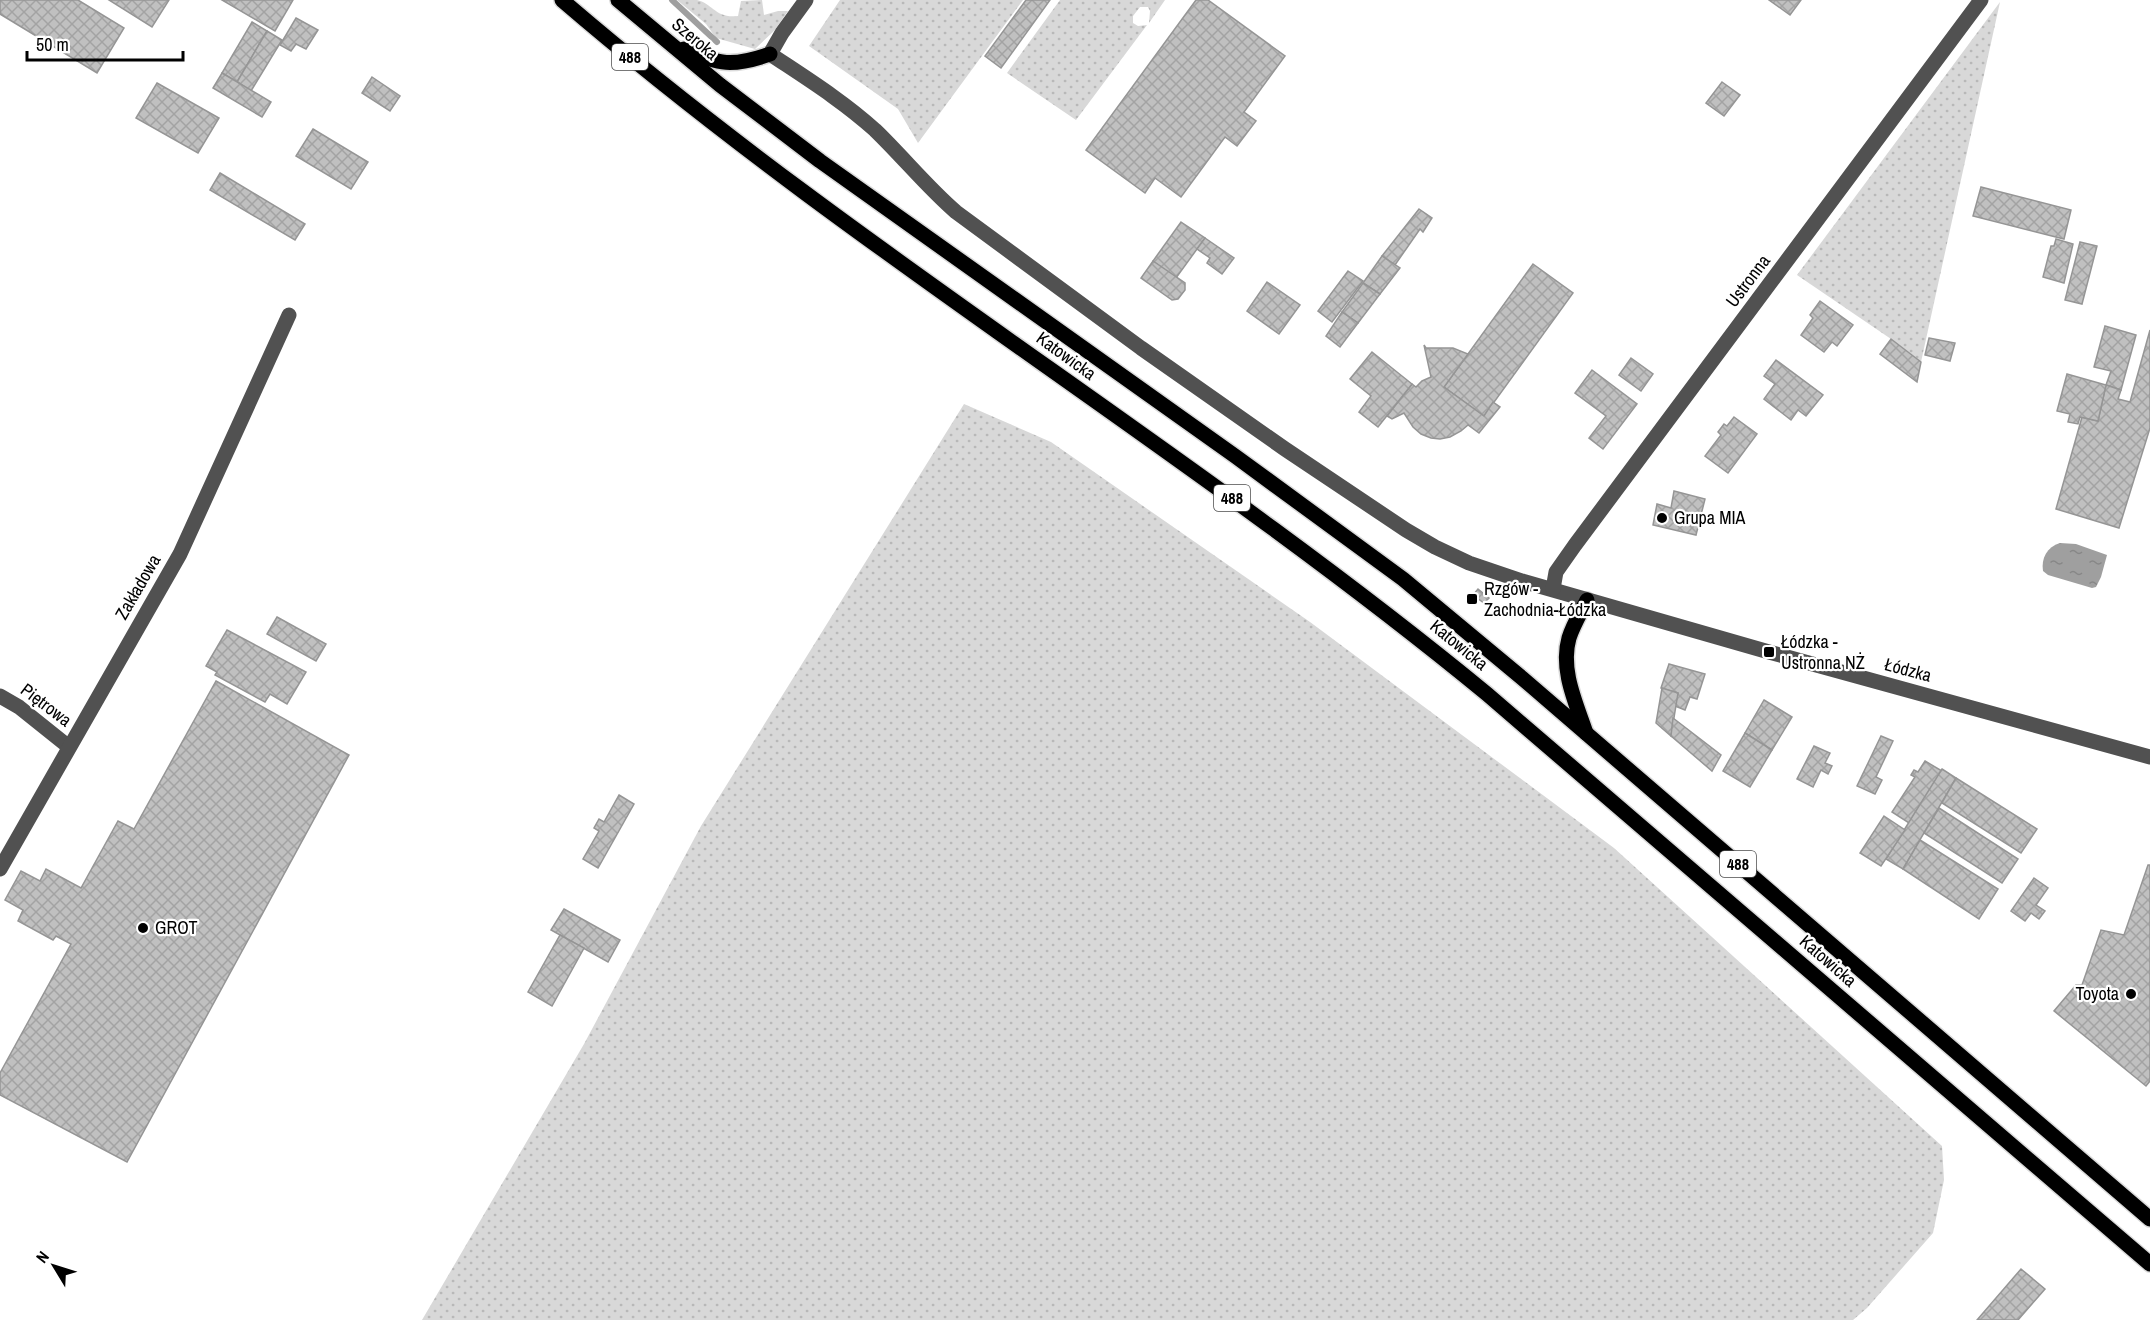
<svg xmlns="http://www.w3.org/2000/svg" width="2150" height="1320" viewBox="0 0 2150 1320" font-family="'Archivo Narrow',sans-serif">
<style>
.grass{fill:url(#grass-dots)}
.water{fill:url(#water-ripples)}
.lines{fill:none;stroke-linecap:round;stroke-linejoin:round}
.stream{stroke:#9f9f9f;stroke-width:6}
.building{fill:url(#building-cross-hatch);stroke:#959595;stroke-width:1.5}
.major-casing{stroke:#dbdbdb;stroke-width:18}
.minor{stroke:#515151;stroke-width:15}
.major{stroke:#000;stroke-width:15}
.poi-dot{fill:#000;stroke:#fff;stroke-width:2}
.labels{text-anchor:middle;stroke-width:4.5;stroke-linejoin:round;paint-order:stroke}
.shield{fill:#fff;stroke:#4c4c4c;stroke-width:1.5}
.shield-label{font-size:16px;font-weight:bold;fill:#000}
.street-label{font-size:18px;fill:#000;stroke:#fff}
.poi-label{font-size:18px;fill:#000;stroke:#fff;text-anchor:start}
</style>
<defs>
<pattern id="grass-dots" width="8" height="8" patternUnits="userSpaceOnUse" patternTransform="scale(1.5)"><rect width="8" height="8" fill="#d8d8d8"/><path d="M2 2h.1M6 6h.1" fill="none" stroke="#b8b8b8" stroke-width="1.8" stroke-linecap="round"/></pattern>
<pattern id="water-ripples" width="26" height="14" patternUnits="userSpaceOnUse" patternTransform="scale(1.5)"><rect width="26" height="14" fill="#9f9f9f"/><path d="M2 4q2-2 4 0t4 0M15 11q2-2 4 0t4 0" fill="none" stroke="#878787"/></pattern>
<pattern id="building-cross-hatch" width="8" height="8" patternUnits="userSpaceOnUse" patternTransform="scale(1.5)"><rect width="8" height="8" fill="#c0c0c0"/><path d="M0 0l8 8M0 8l8-8" fill="none" stroke="#a3a3a3"/></pattern>
</defs>
<rect width="100%" height="100%" fill="#fff"/>
<g class="grass">
<path d="M677 0C683 0 691 0 697 0 712 3 716 19 738 16L741 1 762 0 764 15 778 11H788L774 31 755 49 716 38 706 24Z"/>
<path d="M840 0H1023L918 143 898 109 809 46Z"/>
<path d="M1060 0H1165L1149 23 1150 11 1148 7H1140L1133 16V23L1138 26 1147 25 1076 120 1007 73Z"/>
<path d="M2000 2 1921 362 1891 339 1797 275Z"/>
<path d="M964 404 1051 442 1310 622 1614 848 1942 1146 1944 1180 1933 1233 1867 1308 1853 1320H422L584 1044 701 826Z"/>
</g>
<path class="water" d="M2060 543 2076 544 2107 555 2101 577 2096 587 2092 588 2048 575 2043 571C2041 558 2047 547 2060 543Z"/>
<g class="lines">
<path class="stream" d="M672 0 717 42"/>
</g>
<g class="building">
<path d="M0 0H78L124 28 97 73 0 14Z"/>
<path d="M109 0H169L152 27Z"/>
<path d="M222 0H293L275 31Z"/>
<path d="M1026 0H1050L1001 68 985 56Z"/>
<path d="M1196 0H1208L1285 56 1244 112 1256 121 1237 146 1225 137 1181 197 1155 178 1145 193 1086 150Z"/>
<path d="M1769 0H1801L1790 15Z"/>
<path d="M296 18 318 30 306 49 296 44 291 51 280 45Z"/>
<path d="M252 22 267 31 237 82 222 73Z"/>
<path d="M267 31 282 40 251 91 237 82Z"/>
<path d="M222 73 271 102 262 117 213 88Z"/>
<path d="M372 77 400 96 390 111 362 93Z"/>
<path d="M1722 82 1740 95 1724 116 1706 103Z"/>
<path d="M157 83 219 118 198 153 136 118Z"/>
<path d="M313 129 368 162 351 189 296 156Z"/>
<path d="M220 173 305 224 295 240 210 190Z"/>
<path d="M1981 187 2071 210 2064 239 1973 216Z"/>
<path d="M1419 209 1432 218 1423 232 1420 229 1395 265 1382 256Z"/>
<path d="M1181 222 1205 238 1176 278 1153 261Z"/>
<path d="M1205 238 1234 258 1222 274 1207 263 1210 258 1197 249Z"/>
<path d="M2056 239 2073 244 2064 283 2043 277 2051 246H2054Z"/>
<path d="M2080 242 2097 246 2082 304 2065 300Z"/>
<path d="M1382 256 1400 268 1380 294 1363 283Z"/>
<path d="M1153 261 1185 283V290L1178 299 1172 300 1141 278Z"/>
<path d="M1533 264 1573 293 1484 416 1444 387Z"/>
<path d="M1348 271 1363 281 1332 322 1318 311Z"/>
<path d="M1267 282 1300 305 1279 334 1247 311Z"/>
<path d="M1363 283 1380 294 1358 323 1342 312Z"/>
<path d="M1820 301 1853 325 1837 346 1832 342 1824 352 1801 335 1813 318 1810 315Z"/>
<path d="M1342 312 1358 323 1340 347 1326 336Z"/>
<path d="M2105 326 2136 335 2121 390 2106 385 2111 371 2094 367Z"/>
<path d="M2150 330V428L2119 528 2056 509 2082 417 2098 421 2106 385 2121 390 2118 399 2130 402Z"/>
<path d="M1929 338 1955 343 1950 361 1925 355Z"/>
<path d="M1891 339 1921 362 1917 382 1880 354Z"/>
<path d="M1424 345 1426 348H1453L1468 354 1444 387 1484 416 1493 402 1500 407 1479 433 1468 425 1461 431 1450 437 1440 439 1431 438 1421 434 1413 427 1404 413 1392 419 1387 416 1412 384 1416 387 1422 381 1431 377Z"/>
<path d="M1372 352 1412 384 1378 427 1359 412 1371 396 1350 379Z"/>
<path d="M1631 358 1653 374 1641 391 1619 375Z"/>
<path d="M1776 360 1823 395 1806 416 1798 410 1791 420 1764 399 1775 384 1764 376Z"/>
<path d="M1592 370 1637 404 1603 449 1589 438 1606 416 1575 393Z"/>
<path d="M2067 374 2106 385 2098 421 2080 417 2078 424 2068 422 2070 414 2057 411Z"/>
<path d="M1734 417 1757 434 1728 473 1705 456 1721 435 1718 432 1724 424 1727 426Z"/>
<path d="M1674 491 1705 499 1696 535 1653 525 1657 504 1671 508Z"/>
<path d="M1478 589 1489 598 1484 603 1473 595Z"/>
<path d="M277 617 326 644 316 661 267 634Z"/>
<path d="M227 630 306 672 287 704 270 694 265 702 215 675 217 672 206 666Z"/>
<path d="M1669 664 1705 674 1697 699 1690 697 1685 710 1675 706 1678 693 1661 688Z"/>
<path d="M216 681 349 755 127 1162 0 1095V1073L71 944 56 936 53 940 18 921 23 910 5 900 21 871 40 881 46 869 81 888 118 821 134 829Z"/>
<path d="M1662 688 1678 693 1671 736 1656 723Z"/>
<path d="M1764 700 1792 717 1772 750 1745 733Z"/>
<path d="M1673 718 1721 755 1712 771 1671 736Z"/>
<path d="M1745 733 1772 750 1750 787 1723 771Z"/>
<path d="M1881 736 1893 741 1876 777 1882 780 1875 794 1857 786Z"/>
<path d="M1814 746 1830 753 1825 763 1832 766 1828 774 1821 770 1813 787 1797 779Z"/>
<path d="M1925 761 1942 771 1909 823 1892 812 1915 777 1911 775 1914 770 1918 772Z"/>
<path d="M1942 769 1956 778 1903 869 1886 859Z"/>
<path d="M1956 778 2037 829 2021 853 1942 803Z"/>
<path d="M619 795 634 804 598 868 583 859 599 831 594 828 599 819 604 822Z"/>
<path d="M1939 808 2018 859 2002 883 1924 833Z"/>
<path d="M1884 816 1905 830 1881 866 1860 853Z"/>
<path d="M1920 840 1998 889 1979 919 1903 869Z"/>
<path d="M2148 865H2150V1081L2146 1086 2054 1011 2076 985H2082L2101 930 2124 935Z"/>
<path d="M2034 878 2048 888 2036 905 2045 911 2039 919 2031 913 2025 921 2011 911Z"/>
<path d="M564 909 620 940 608 962 551 930Z"/>
<path d="M560 935 584 948 552 1006 528 992Z"/>
<path d="M2021 1269 2045 1289 2018 1320H1977Z"/>
</g>
<g class="lines">
<g class="major-casing">
<g id="major">
<path d="M562 0C855 252 1189 449 1487 694L2150 1264"/>
<path d="M618 0 720 85 820 161 1235 456 1403 579 1522 678 2150 1219"/>
<path d="M684 49C719 65 733 67 770 54"/>
<path d="M1586 733C1576 703 1560 670 1569 638 1573 625 1581 612 1587 600"/>
</g>
</g>
<g class="minor">
<path d="M806 0 782 33 770 54C806 78 843 101 875 130 903 157 927 187 956 212L1141 348 1285 449 1406 530 1435 547 1469 563 1522 581 1769 652 2150 757"/>
<path d="M1553 589 1556 572 1575 545 1981 0"/>
<path d="M0 696 19 707 69 747"/>
<path d="M0 869 180 554 289 315"/>
</g>
<use href="#major" class="major"/>
</g>
<g class="poi-dot">
<circle cx="1662" cy="518" r="6"/>
<rect x="1466" y="593" width="12" height="12" rx="3"/>
<rect x="1763" y="646" width="12" height="12" rx="3"/>
<circle cx="143" cy="928" r="6"/>
<circle cx="2131" cy="994" r="6"/>
</g>
<g class="labels">
<g class="shield">
<rect x="612" y="44" width="36" height="26" rx="4.5"/>
<rect x="1214" y="485" width="36" height="26" rx="4.5"/>
<rect x="1720" y="851" width="36" height="26" rx="4.5"/>
</g>
<g class="shield-label">
<text x="630" y="63">488</text>
<text x="1232" y="504">488</text>
<text x="1738" y="870">488</text>
</g>
<g class="street-label">
<text transform="translate(695 39) rotate(40)" y="6">Szeroka</text>
<text transform="translate(1748 281) rotate(-53)" y="6">Ustronna</text>
<text transform="translate(1066 356) rotate(36)" y="6">Katowicka</text>
<text transform="translate(138 587) rotate(-60)" y="6">Zakładowa</text>
<text transform="translate(1459 645) rotate(39)" y="6">Katowicka</text>
<text transform="translate(1908 670) rotate(15)" y="6">Łódzka</text>
<text transform="translate(46 705) rotate(37)" y="6">Piętrowa</text>
<text transform="translate(1828 961) rotate(41)" y="6">Katowicka</text>
</g>
<g class="poi-label">
<text x="1674" y="524">Grupa MIA</text>
<text x="1484" y="595">Rzgów -<tspan x="1484" dy="21">Zachodnia-Łódzka</tspan></text>
<text x="1781" y="648">Łódzka -<tspan x="1781" dy="21">Ustronna NŻ</tspan></text>
<text x="155" y="934">GROT</text>
<text x="2119" y="1000" text-anchor="end">Toyota</text>
</g>
</g>
<g transform="translate(54 1266) rotate(308)" stroke="#ffffff" stroke-width="4.5" paint-order="stroke">
<path d="M0-4.5L10 22L0 15L-10 22Z" fill="#000000"/>
<text y="-9" font-size="16" font-weight="bold" text-anchor="middle" fill="#000000">N</text>
</g>
<path d="M27 51v9h156v-9" fill="none" stroke="#000000" stroke-width="3"/>
<text x="36" y="51" font-size="18" fill="#000000" stroke="#ffffff" stroke-width="4.5" paint-order="stroke">50 m</text>
</svg>
